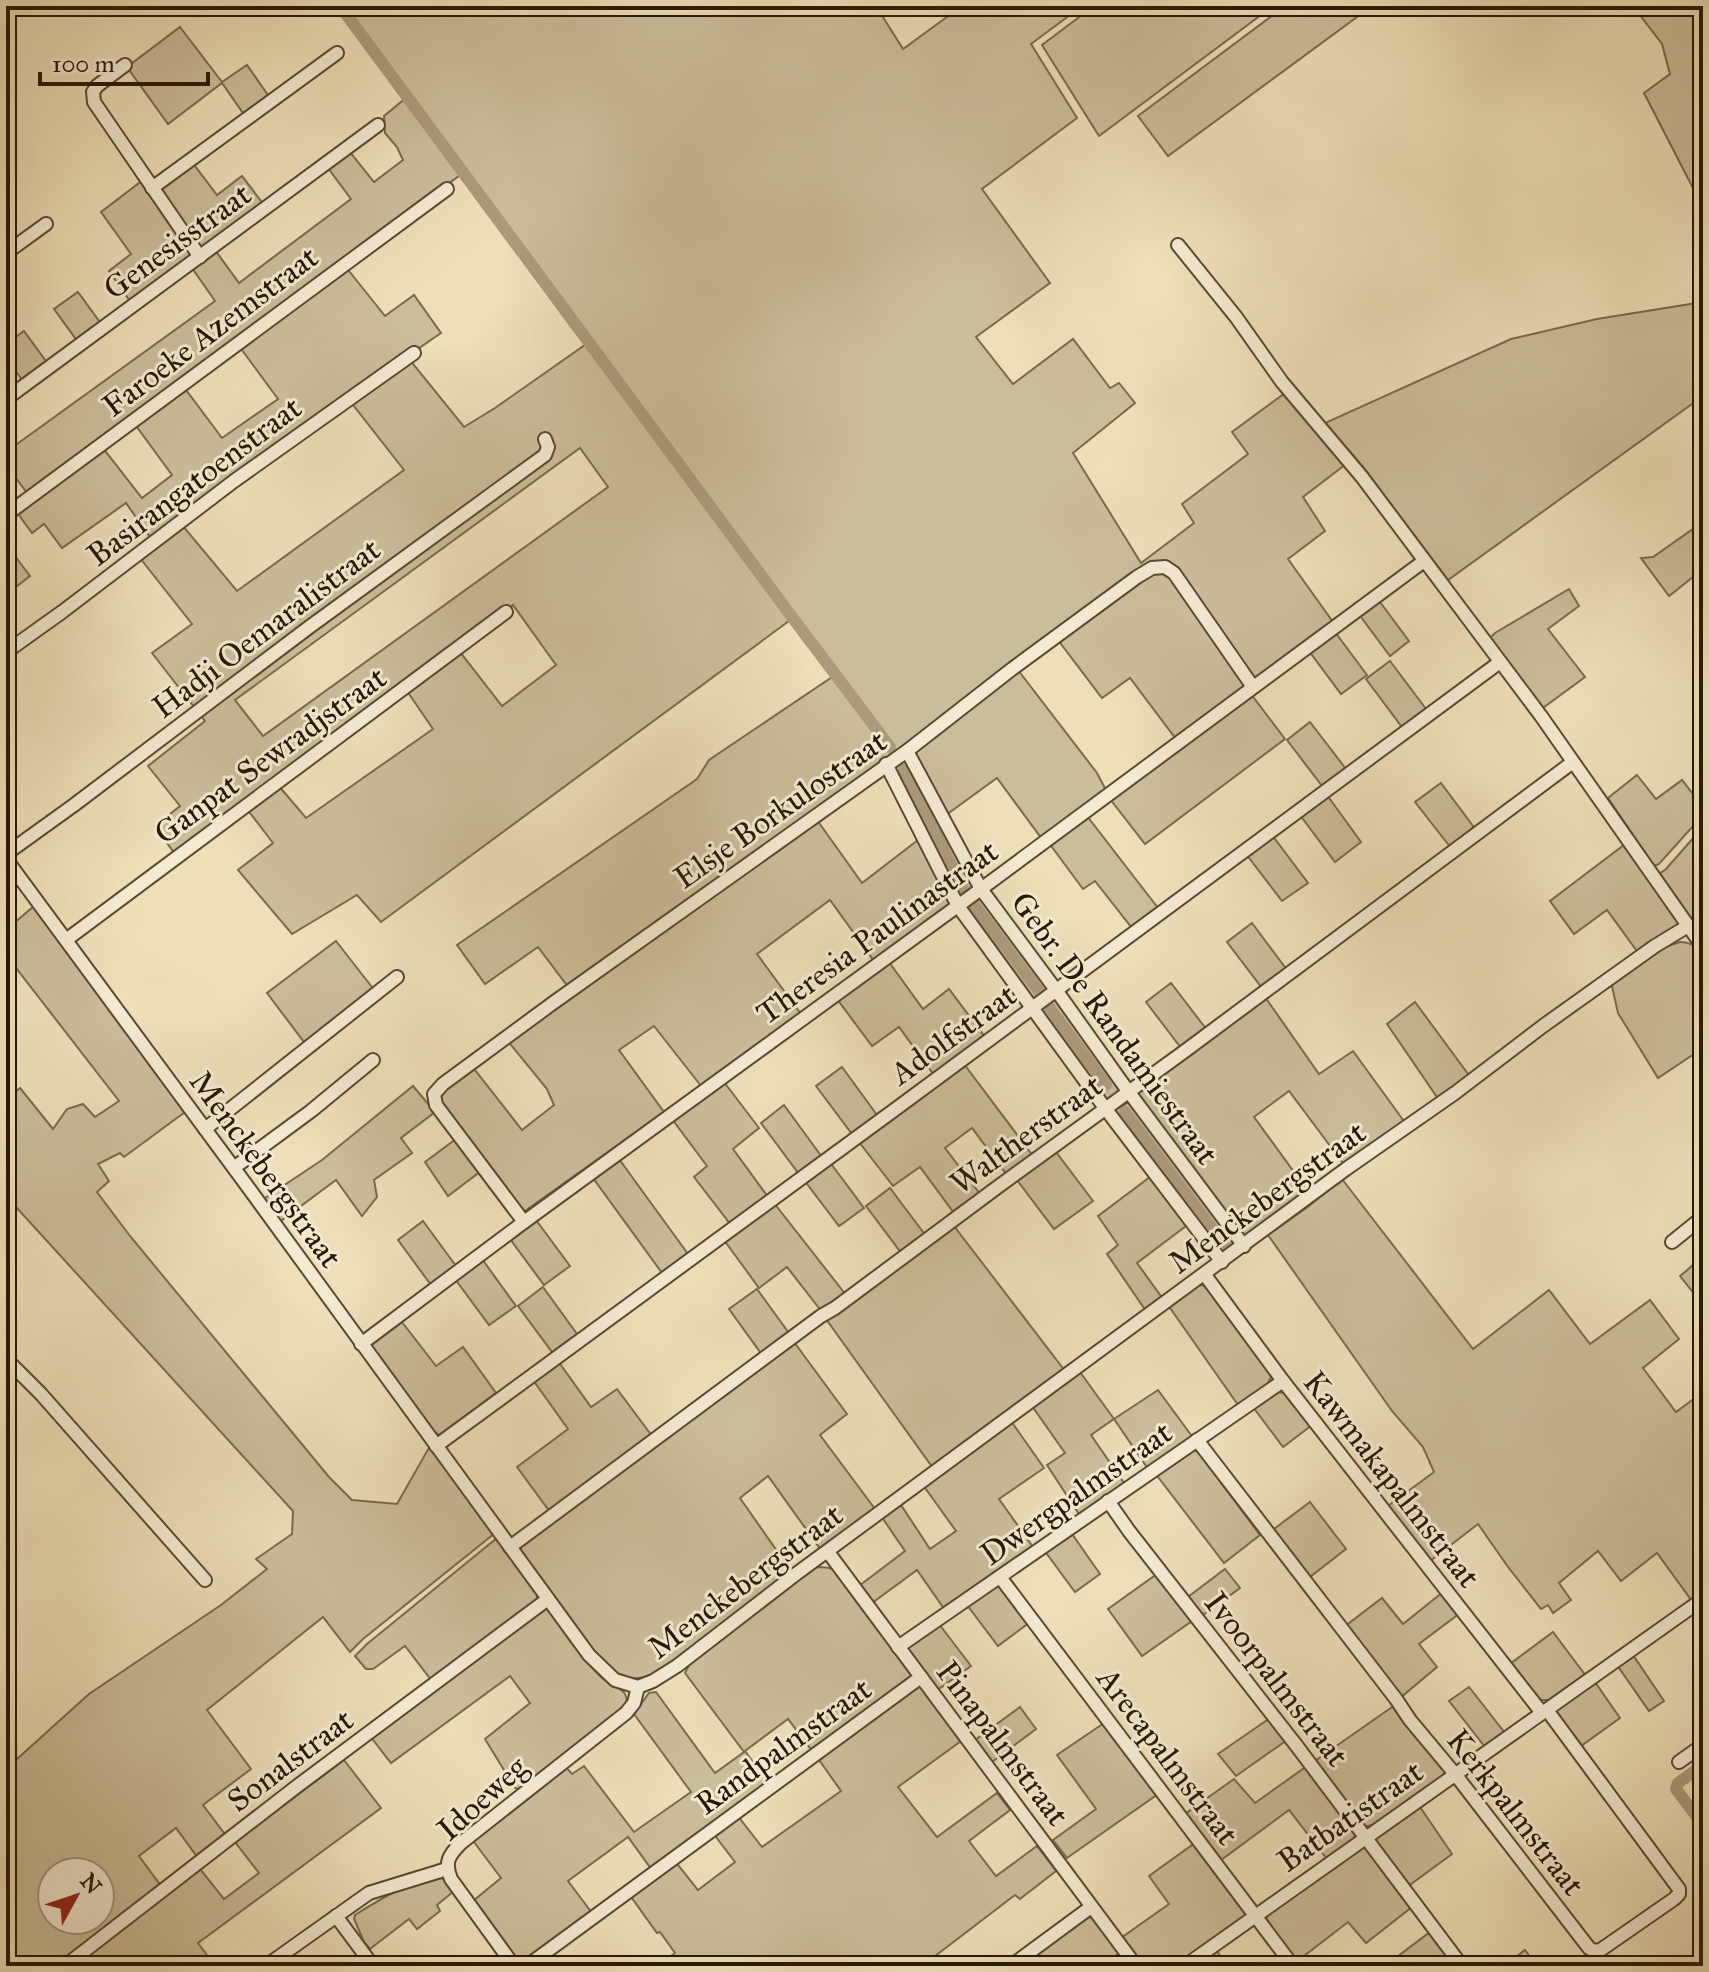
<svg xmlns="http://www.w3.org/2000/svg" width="1709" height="1972" viewBox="0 0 1709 1972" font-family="'IM FELL Great Primer',serif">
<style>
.green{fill:#ccbd9a;stroke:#7a6a4e;stroke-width:2;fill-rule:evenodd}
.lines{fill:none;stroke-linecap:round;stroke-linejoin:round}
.canal{stroke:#ab9b7a;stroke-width:12}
.street-casing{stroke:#5a4a2f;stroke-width:16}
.street{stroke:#f4ead2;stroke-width:12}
.labels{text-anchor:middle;stroke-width:6;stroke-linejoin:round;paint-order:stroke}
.street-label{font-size:32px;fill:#281801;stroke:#f4ead2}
</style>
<rect width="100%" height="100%" fill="#eedfb9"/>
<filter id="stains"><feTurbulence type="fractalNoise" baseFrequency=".0025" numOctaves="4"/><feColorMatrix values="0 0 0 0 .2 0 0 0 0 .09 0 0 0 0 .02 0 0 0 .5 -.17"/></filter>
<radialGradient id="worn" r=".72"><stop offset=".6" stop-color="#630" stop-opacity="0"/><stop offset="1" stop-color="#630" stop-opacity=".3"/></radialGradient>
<g class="green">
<path d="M340 6H876L903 49 962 6 980 8 985 6H1082L1031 44 1077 118 982 189 1050 283 976 337 1013 384 1073 339 1110 388 1119 383 1135 403 1073 453 1141 563 1194 523 1182 504 1248 454 1232 432 1285 393 1346 464 1303 497 1325 531 1288 559 1333 622 1254 681 1176 570 1154 564 904 749 569 988 538 947 485 984 457 945 697 779 709 760 835 675 793 618 381 922 357 895 292 934 238 870 273 843 247 809 278 785 306 818 433 729 407 691 460 652 502 706 556 665 513 605 346 725 175 854 155 826 180 806 148 766 205 721 152 653 192 624 140 558 183 526 237 591 404 470 350 401 410 360 464 427 495 408 589 342 463 173 28 494 6 465V452L215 301 192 268 215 250 239 283 351 199 328 168 350 152 374 182 403 160 397 147 385 133 384 116 407 97ZM580 448 608 487 263 736 235 700Z"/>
<path d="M1094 6H1273L1099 136 1042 45Z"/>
<path d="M1285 6H1372L1168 156 1138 116Z"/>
<path d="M1633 6H1703V188L1696 194 1644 93 1670 74 1662 44Z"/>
<path d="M180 27 222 82 247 65 270 98 245 116 222 83 168 124 127 67Z"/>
<path d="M192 162 217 195 242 176 264 205 201 251 160 192 161 186Z"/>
<path d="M143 180 190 249 191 255 189 261 132 304 109 271 131 254 101 212Z"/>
<path d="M345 266 385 316 414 295 441 333 312 422 152 540 126 503 62 548 44 524 32 533 16 511 102 447 142 498 172 475 134 423 183 386 222 438 278 399 239 346Z"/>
<path d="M78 292 102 325 78 342 54 309Z"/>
<path d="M1703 302V396L1448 580 1363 467 1325 423 1511 339 1597 319Z"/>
<path d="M24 331 48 364 23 381 6 358V344Z"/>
<path d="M1703 522V569L1669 596 1641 558 1653 557Z"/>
<path d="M6 544 30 576 7 594 6 593Z"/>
<path d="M1165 570 1246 684 1244 689 1176 739 1130 678 1102 698 1058 640 1144 576Z"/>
<path d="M1569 589 1579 606 1548 629 1585 677 1540 710 1488 640 1495 633Z"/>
<path d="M1377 598 1409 641 1390 656 1358 613Z"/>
<path d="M1335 632 1367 675 1341 694 1309 651Z"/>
<path d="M1390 661 1426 709 1402 727 1366 679Z"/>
<path d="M1018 670 1097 773 1106 790 1042 839 997 778 946 815 912 752Z"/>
<path d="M1251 694 1285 739 1145 844 1110 799Z"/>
<path d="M1310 722 1346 769 1322 786 1287 740Z"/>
<path d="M904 756 974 890 958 899 890 765Z"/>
<path d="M1637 775 1656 799 1682 780 1703 807V815L1659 864 1654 866 1608 798Z"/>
<path d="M1441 783 1476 830 1451 848 1415 802Z"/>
<path d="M1327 795 1361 842 1335 862 1300 815Z"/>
<path d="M1087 816 1158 908 1132 928 1095 881 1083 889 1049 843Z"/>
<path d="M817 820 862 883 918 840 952 905 874 961 830 900 757 954 801 1014 701 1086 654 1026 619 1050 664 1112 522 1213 446 1114 438 1094 471 1065 522 1130 554 1105 547 1089 507 1040Z"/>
<path d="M1703 827V942L1659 874 1666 869Z"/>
<path d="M1272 835 1308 883 1282 901 1246 854Z"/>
<path d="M1624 845 1679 922V929L1639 954 1607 910 1574 934 1550 901Z"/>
<path d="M981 898 990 908 1048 989 1035 1000 1029 998 1028 993 968 908 969 903Z"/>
<path d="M34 906 185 1112 124 1157 120 1153 98 1164 109 1181 97 1192 130 1236 329 1477 352 1500 397 1504 430 1446 495 1533 363 1639 350 1652 323 1617 207 1710 251 1769 203 1805 227 1837 198 1858 176 1828 139 1856 161 1886 57 1966H6V1769L89 1694 221 1605 267 1569 256 1559 292 1534 293 1511 6 1196V1173L16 1163 6 1141V1100L20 1088 53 1129 67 1109 83 1104 95 1117 119 1101 6 955V930ZM52 1872H100V1920H52Z"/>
<path d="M1252 923 1287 970 1262 988 1227 942Z"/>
<path d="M336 941 375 991 307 1046 267 993Z"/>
<path d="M1680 942C1692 942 1696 947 1703 957V1048L1658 1078 1618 1013 1611 982 1665 947Z"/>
<path d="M889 962 923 1009 949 989 985 1037 934 1075 899 1027 872 1046 837 999Z"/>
<path d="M1171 983 1207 1030 1181 1048 1146 1002Z"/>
<path d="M1265 997 1319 1074 1353 1051 1406 1124 1345 1166 1289 1091 1254 1117 1310 1194 1248 1238 1242 1236 1139 1098 1137 1092Z"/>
<path d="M1051 1000 1058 1001 1120 1088V1093L1109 1100 1105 1098 1042 1013 1041 1007Z"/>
<path d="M1415 1002 1471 1078 1439 1100 1387 1024Z"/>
<path d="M964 1064 1033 1156 1007 1175 972 1128 945 1148 980 1194 954 1213 920 1167 893 1186 859 1142Z"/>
<path d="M842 1067 877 1115 852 1134 816 1086Z"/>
<path d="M724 1082 759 1128 733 1149 768 1197 731 1225 694 1177 707 1166 672 1119Z"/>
<path d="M413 1086 435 1112 401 1138 412 1153 374 1180 377 1197 362 1216 336 1180 278 1223 262 1200 322 1160Z"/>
<path d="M1129 1102 1134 1105 1236 1244 1226 1254 1219 1252 1115 1114 1116 1109Z"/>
<path d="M784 1105 822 1157 799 1174 761 1123Z"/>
<path d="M456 1139 481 1171 448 1196 425 1162Z"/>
<path d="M1056 1152 1093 1201 1054 1229 1017 1180Z"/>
<path d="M619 1159 688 1254 662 1273 593 1178Z"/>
<path d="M829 1161 864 1208 839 1226 804 1180Z"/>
<path d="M1150 1177 1186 1226 1137 1263 1163 1299 1146 1311 1107 1254 1118 1245 1098 1216Z"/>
<path d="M1342 1179 1473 1349 1549 1290 1590 1344 1650 1300 1679 1339 1643 1368 1676 1412 1703 1392V1593L1692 1601 1657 1553 1621 1581 1598 1551 1559 1583 1571 1600 1553 1613 1548 1605 1541 1609 1508 1567 1478 1524 1430 1561 1388 1506 1434 1472 1423 1447 1392 1411 1268 1235 1309 1206Z"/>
<path d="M890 1188 926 1236 902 1254 866 1206Z"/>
<path d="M774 1203 846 1295 822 1312 787 1267 759 1288 724 1240Z"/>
<path d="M536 1220 570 1266 544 1285 510 1239Z"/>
<path d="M423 1221 456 1266 431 1285 398 1240Z"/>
<path d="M954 1226 1065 1371 933 1468 826 1319Z"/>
<path d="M1703 1229V1305L1680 1276C1703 1258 1701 1256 1703 1229Z"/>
<path d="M482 1259 516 1306 489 1325 455 1279Z"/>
<path d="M1201 1285 1206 1286 1269 1371 1271 1377 1266 1387 1238 1405 1168 1305 1195 1286Z"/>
<path d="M543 1287 577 1334 552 1352 518 1306Z"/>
<path d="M757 1289 791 1336 763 1356 729 1309Z"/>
<path d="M402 1322 436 1366 463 1347 496 1393 439 1435 433 1432 370 1346Z"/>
<path d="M794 1342 847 1414 820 1435 875 1509 821 1550 768 1476 740 1498 791 1571 658 1672C635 1683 623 1679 602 1664L521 1552V1546Z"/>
<path d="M558 1361 591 1407 617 1389 652 1436 550 1512 517 1467 568 1429 533 1380Z"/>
<path d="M1080 1372 1114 1419 1158 1390 1194 1439 1148 1469 1114 1419 1091 1435 1124 1483 1079 1514 1047 1465 1065 1453 1032 1406Z"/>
<path d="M1278 1392 1288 1394 1312 1425 1283 1447 1253 1407Z"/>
<path d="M1011 1421 1044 1468 999 1499 1033 1547 945 1610 917 1570 872 1603 859 1586 905 1551 881 1516 899 1502 930 1549 956 1531 923 1485Z"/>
<path d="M1194 1450 1198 1452 1260 1535 1224 1563 1155 1473Z"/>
<path d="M1310 1502 1346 1549 1306 1580 1270 1532Z"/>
<path d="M1070 1531 1100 1574 1075 1592 1044 1550Z"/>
<path d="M497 1538 537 1592V1601L432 1681 405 1646 373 1669H366L355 1656 367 1644Z"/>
<path d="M820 1567 830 1568 837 1573 914 1679 813 1752 788 1719 745 1751 769 1784 652 1870 628 1837 568 1881 592 1913 523 1964 517 1963 473 1901 501 1878 471 1838 565 1766 572 1774 584 1766 634 1832 691 1792 634 1714 649 1693 656 1692 715 1773 744 1752 685 1673 692 1659 812 1568Z"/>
<path d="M1225 1569 1240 1588 1203 1615 1188 1597Z"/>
<path d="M1157 1574 1192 1621 1142 1656 1108 1609Z"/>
<path d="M994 1587H1000L1030 1622 998 1646 967 1605Z"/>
<path d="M1443 1592 1460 1613 1419 1644 1437 1667 1400 1698 1344 1627 1382 1598 1403 1624Z"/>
<path d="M545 1604C562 1628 579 1655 600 1676 606 1683 621 1687 625 1694 629 1701 625 1706 622 1712L521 1790 515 1788 485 1739 530 1703 510 1676 391 1763 370 1736Z"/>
<path d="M939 1624 971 1666 936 1691 909 1652V1647Z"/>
<path d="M1553 1632 1586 1676 1552 1700H1540L1510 1664Z"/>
<path d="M1633 1655 1664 1701 1649 1711 1617 1665Z"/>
<path d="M1595 1682 1620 1718 1581 1746 1555 1712Z"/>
<path d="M918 1683 961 1741 898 1787 937 1837 997 1793 1010 1810 969 1841 996 1876 1037 1846 1056 1871 1020 1899 1015 1895 922 1966H658L675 1953 660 1932 657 1933 629 1894 674 1860 698 1890 735 1862 713 1833 737 1815 762 1847 841 1791 817 1757Z"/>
<path d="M1469 1687 1505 1733 1485 1747 1449 1701Z"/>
<path d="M1395 1705 1446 1769 1442 1778 1376 1824 1364 1827 1312 1763Z"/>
<path d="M1020 1707 1036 1729 992 1762 975 1740Z"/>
<path d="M1270 1718 1287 1740 1236 1776 1218 1754Z"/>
<path d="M1104 1723 1158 1794 1067 1858 1053 1840 1096 1809 1057 1755Z"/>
<path d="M344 1760 381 1808 198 1943 215 1966H180L177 1962 171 1966H74L200 1869 224 1899 259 1873 235 1842Z"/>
<path d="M1307 1766 1356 1834 1352 1841 1327 1859 1289 1810 1221 1860 1185 1814 1234 1779 1255 1803Z"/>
<path d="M1420 1807 1452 1854 1407 1887 1375 1844 1378 1835Z"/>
<path d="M1195 1843 1245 1911V1917L1174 1966H1142L1121 1938 1169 1904 1149 1876Z"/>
<path d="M1364 1846 1370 1850 1412 1907 1366 1943 1348 1922 1296 1962 1269 1927 1266 1915Z"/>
<path d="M442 1878 448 1881 454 1891 437 1905 440 1911 417 1929 409 1919 370 1949 364 1942 354 1919 355 1915C382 1898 410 1880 442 1878Z"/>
<path d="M1091 1917 1095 1920 1119 1953 1103 1966H1021L1081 1921Z"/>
<path d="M1430 1932 1456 1966H1404L1397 1957Z"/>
<path d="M1216 1950 1228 1966H1193Z"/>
<path d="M1525 1950 1537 1966H1504Z"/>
</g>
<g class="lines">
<g class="canal">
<path d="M340 6 792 617 890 747"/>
<path d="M904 770 964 891"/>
<path d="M975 906 1038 990"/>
<path d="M1049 1007 1106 1085"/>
<path d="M1125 1112 1225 1246"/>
<path d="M1703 1765 1678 1783 1676 1789 1703 1825"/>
</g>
<g class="street-casing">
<g id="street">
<path d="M125 65 97 86 93 92 94 102 200 257"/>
<path d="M152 188 337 53"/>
<path d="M1178 245 1236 317 1282 382 1362 477 1541 716 1703 947"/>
<path d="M6 253 46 224"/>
<path d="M6 399 378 125"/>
<path d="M6 515 447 189"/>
<path d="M6 652 62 612 234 481 414 353"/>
<path d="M907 751 981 889 1056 990 1128 1091 1244 1246"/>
<path d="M886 764 958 906 1105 1108 1222 1262"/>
<path d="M6 854 74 805 308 628 545 455 548 447 545 439"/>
<path d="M6 859C202 1123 396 1389 589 1655L615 1680 638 1687 653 1681 677 1666 796 1574 1346 1169 1455 1093 1543 1026 1655 946 1688 926"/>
<path d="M66 940 506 612"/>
<path d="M205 1129 397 977"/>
<path d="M235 1167 311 1111 373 1060"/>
<path d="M524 1222 436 1105 434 1094 443 1084 553 1003 907 751 1012 669 1137 577 1152 568 1165 567 1174 573 1253 687"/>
<path d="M1672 1242 1703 1217"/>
<path d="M1205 1275 1283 1381 1542 1713"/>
<path d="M361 1344 524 1222 981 889 1424 561"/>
<path d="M6 1359 41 1394 205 1580"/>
<path d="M1197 1440 1396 1699 1410 1720 1455 1774 1589 1948 1592 1950 1599 1951 1674 1899 1679 1894V1889L1547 1710"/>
<path d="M436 1446 897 1108 1500 662"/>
<path d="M1108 1501 1129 1531 1296 1745 1462 1966"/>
<path d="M510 1547 821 1316 835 1308 999 1186 1185 1051 1573 762"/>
<path d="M828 1552 1136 1966"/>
<path d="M1000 1577 1293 1966"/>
<path d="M898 1647 1283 1381"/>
<path d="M1679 1762 1703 1745"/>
<path d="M336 1916 373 1966"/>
<path d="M65 1966 296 1787 548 1599"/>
<path d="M266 1966 369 1893 447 1869"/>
<path d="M514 1966 451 1879C444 1862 449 1855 461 1843L626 1713 634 1703 638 1687"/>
<path d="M527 1966 921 1677"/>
<path d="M1011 1966 1091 1907"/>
<path d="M1185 1966 1703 1599"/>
</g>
</g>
<use href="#street" class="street"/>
</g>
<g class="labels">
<g class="street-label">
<text transform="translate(177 241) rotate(-36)" y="11">Genesisstraat</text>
<text transform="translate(210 331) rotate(-37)" y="11">Faroeke Azemstraat</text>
<text transform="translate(194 481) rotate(-37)" y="11">Basirangatoenstraat</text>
<text transform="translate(266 628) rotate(-37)" y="11">Hadji Oemaralistraat</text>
<text transform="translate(270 755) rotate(-36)" y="11">Ganpat Sewradjstraat</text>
<text transform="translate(780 809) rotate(-35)" y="11">Elsje Borkulostraat</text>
<text transform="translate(877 932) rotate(-36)" y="11">Theresia Paulinastraat</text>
<text transform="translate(1115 1028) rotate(54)" y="11">Gebr. De Randamiestraat</text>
<text transform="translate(953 1034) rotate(-36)" y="11">Adolfstraat</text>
<text transform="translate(1026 1134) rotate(-36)" y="11">Waltherstraat</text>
<text transform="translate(266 1169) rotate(54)" y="11">Menckebergstraat</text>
<text transform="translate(1267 1197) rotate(-36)" y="11">Menckebergstraat</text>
<text transform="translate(1392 1479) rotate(52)" y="11">Kawmakapalmstraat</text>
<text transform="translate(1076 1493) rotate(-35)" y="11">Dwergpalmstraat</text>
<text transform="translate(745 1581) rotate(-37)" y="11">Menckebergstraat</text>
<text transform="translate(1277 1679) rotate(52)" y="11">Ivoorpalmstraat</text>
<text transform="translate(1003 1743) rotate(53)" y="11">Pinapalmstraat</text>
<text transform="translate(783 1746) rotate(-36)" y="11">Randpalmstraat</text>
<text transform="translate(1168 1756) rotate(53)" y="11">Arecapalmstraat</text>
<text transform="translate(290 1760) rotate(-37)" y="11">Sonalstraat</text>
<text transform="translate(482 1798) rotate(-42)" y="11">Idoeweg</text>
<text transform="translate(1516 1812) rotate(52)" y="11">Kerkpalmstraat</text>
<text transform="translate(1350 1816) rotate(-35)" y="11">Batbatistraat</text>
</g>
</g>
<rect width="1709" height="1972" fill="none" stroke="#eedfb9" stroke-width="32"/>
<rect x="8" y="8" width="1693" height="1956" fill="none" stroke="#281801" stroke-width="4"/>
<rect x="16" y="16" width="1677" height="1940" fill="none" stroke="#281801" stroke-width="2"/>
<g transform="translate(76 1896) rotate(50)"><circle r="38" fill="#f4ead2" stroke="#a2967e" stroke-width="2"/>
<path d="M0-6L14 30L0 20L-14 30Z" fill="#8f2418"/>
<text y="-12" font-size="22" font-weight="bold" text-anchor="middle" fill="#281801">N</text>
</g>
<path d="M40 72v12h168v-12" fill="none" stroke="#281801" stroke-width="4"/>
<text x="52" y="72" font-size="24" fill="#281801" stroke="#f4ead2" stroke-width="6" paint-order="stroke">100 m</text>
<rect width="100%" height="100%" filter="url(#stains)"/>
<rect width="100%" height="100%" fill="url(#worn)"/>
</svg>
